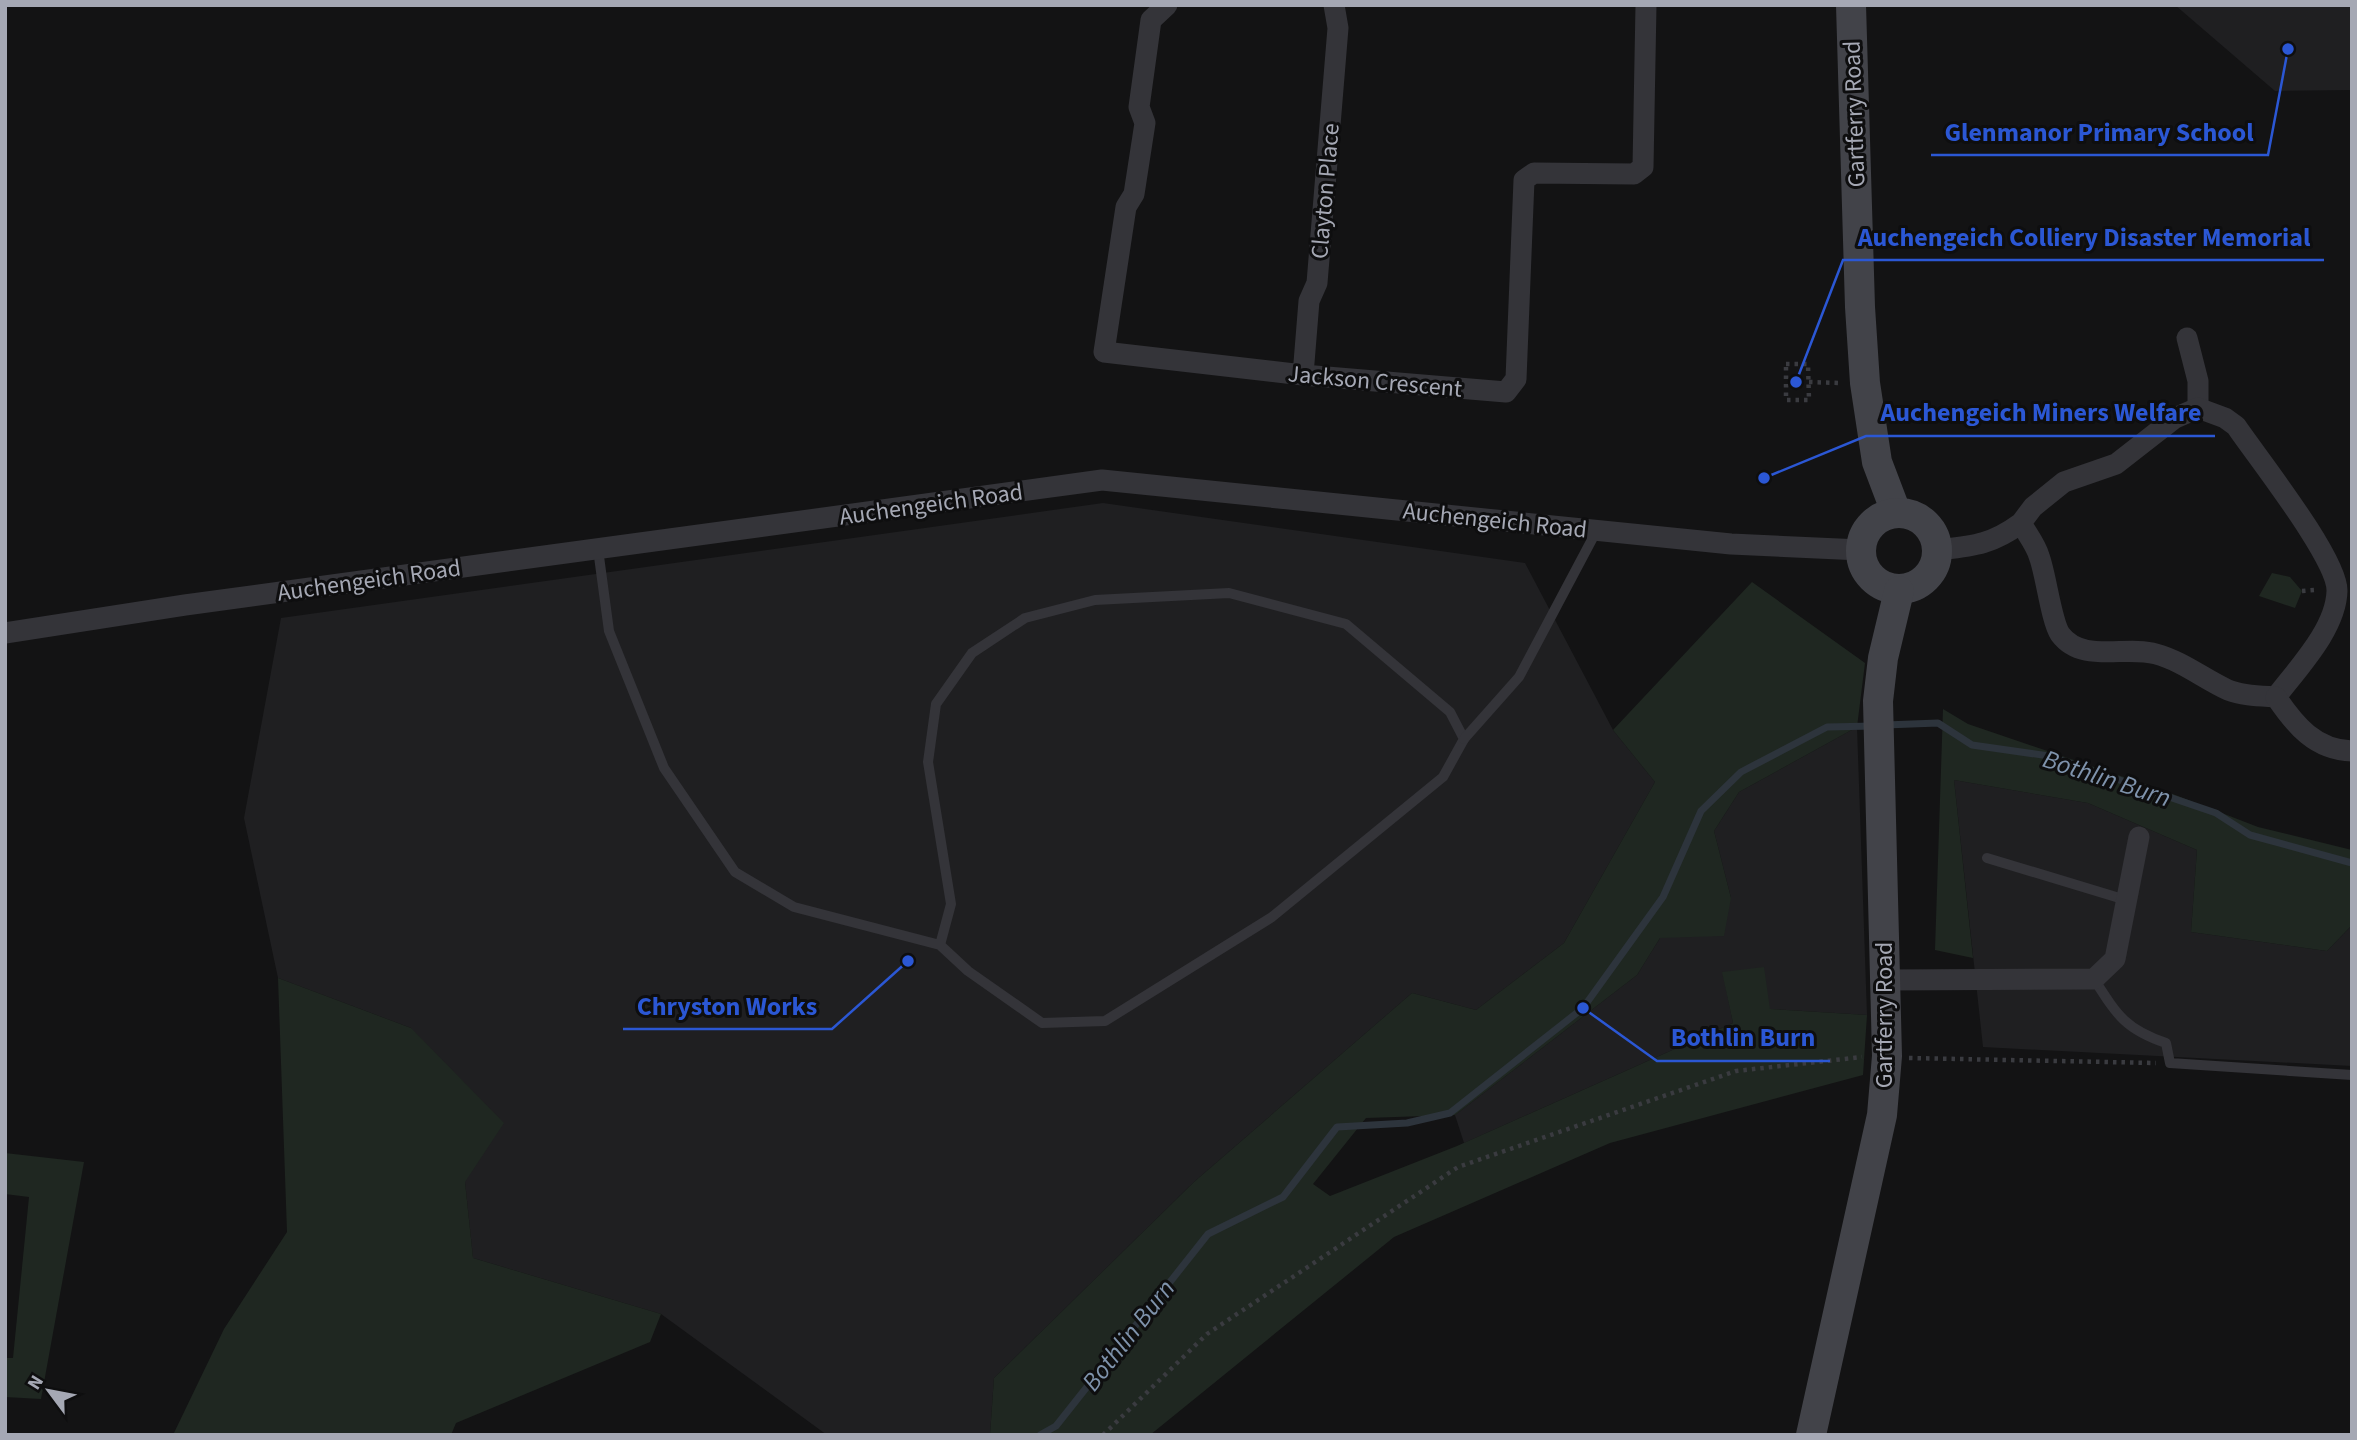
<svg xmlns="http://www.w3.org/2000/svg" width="2357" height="1440" viewBox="0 0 2357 1440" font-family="'Source Sans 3',sans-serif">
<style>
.built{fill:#1f1f21}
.green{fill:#1f2721}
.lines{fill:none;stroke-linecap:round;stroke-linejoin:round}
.stream{stroke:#2d343c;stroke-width:7}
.path{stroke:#3a3b40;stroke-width:4.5;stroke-dasharray:3.5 5;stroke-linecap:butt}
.lane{stroke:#343439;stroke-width:10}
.street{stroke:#343439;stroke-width:21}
.secondary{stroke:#424349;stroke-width:30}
.labels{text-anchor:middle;stroke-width:6;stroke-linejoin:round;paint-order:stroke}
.street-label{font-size:24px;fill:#a5a8b4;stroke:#0e0e0f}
.water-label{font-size:26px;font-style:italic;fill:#7f93ac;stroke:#0e0e0f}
.leader{fill:none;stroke:#2b57d4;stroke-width:2.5}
.callout-dot{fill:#2b57d4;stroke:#0e0e0f;stroke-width:2.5}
.callout-label{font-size:26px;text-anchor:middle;font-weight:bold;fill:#2b57d4;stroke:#0e0e0f;stroke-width:6;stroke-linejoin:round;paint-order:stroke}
</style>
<rect width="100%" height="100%" fill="#131314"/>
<g class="built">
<path d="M2175 5H2352V90L2275 91Z"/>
<path d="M1103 503 1525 563 1613 730 1655 782 1564 943 1476 1010 1412 993 1194 1182 994 1378 990 1435H827L661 1314 473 1258 465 1182 411 1028 278 978 244 818 281 618Z"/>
<path d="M1857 727 1867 1015 1770 1009 1723 973 1733 1023 1464 1143 1455 1115 1637 975 1660 938 1731 898 1714 831 1739 792Z"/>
<path d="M1954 780 2088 803 2197 850 2191 932 2327 951 2352 925V1066L1983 1047Z"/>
</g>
<g class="green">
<path d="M2272 573 2290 577 2302 591 2295 608 2259 596Z"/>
<path d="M1752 582 1865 663 1857 727 1739 792 1714 831 1731 898 1724 936 1660 938 1637 975 1455 1115 1366 1118 1313 1184 1330 1196 1457 1146 1733 1023 1722 972 1764 967 1770 1009 1867 1015 1863 1075 1610 1143 1394 1237 1150 1435H990L994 1378 1194 1182 1412 993 1476 1010 1564 943 1655 782 1613 730Z"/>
<path d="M1943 709 1968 724 2165 791 2258 827 2352 850V925L2327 951 2191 932 2197 850 2088 803 1954 780 1973 958 1935 950Z"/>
<path d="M278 978 411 1028 504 1123 465 1182 473 1258 661 1314 650 1342 456 1423 451 1435H173L224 1329 287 1232Z"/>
<path d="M5 1153 84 1162 41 1399 5 1397V1358H13L29 1197 5 1194Z"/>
</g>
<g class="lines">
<g class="stream">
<path d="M1885 725 1938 723 1972 745 2049 756 2216 813 2250 835 2352 863"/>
<path d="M1040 1435 1056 1426 1208 1234 1283 1197 1337 1127 1407 1123 1450 1113 1583 1008 1663 897 1701 811 1741 772 1827 727 1874 726"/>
</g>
<g class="path">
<path d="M1786 364H1808L1809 400H1786Z"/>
<path d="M1809 382 1840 383"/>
<path d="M2302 591 2315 590"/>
<path d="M1909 1058 2156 1063"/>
<path d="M1103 1435 1207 1334 1458 1167 1736 1071 1862 1057"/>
</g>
<g class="lane">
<path d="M598 549 609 631 664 768 735 872 794 907 940 945 968 971 1042 1023 1105 1021 1272 917 1443 777 1464 739 1450 712 1346 624 1229 593 1095 600 1025 618 972 653 936 704 928 762 951 904 940 945"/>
<path d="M1464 739 1519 677 1597 530"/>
<path d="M1987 858 2126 900"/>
<path d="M2094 979C2117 1015 2125 1029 2166 1043L2170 1063 2352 1075"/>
</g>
<g class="street">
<path d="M1167 5 1151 20 1139 107 1145 123 1134 194 1126 207 1104 352 1303 375 1506 392 1516 379 1524 180 1534 173 1634 174 1643 167 1646 5"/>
<path d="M2187 338 2198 381V408"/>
<path d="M1303 375 1309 301 1317 283 1338 28 1334 5"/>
<path d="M1938 550C1973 546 1991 545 2021 523 2027 534 2036 545 2039 556 2046 574 2051 620 2060 634 2082 664 2125 645 2156 654 2182 661 2204 679 2228 690 2243 696 2260 696 2276 697 2298 668 2336 629 2337 591 2338 559 2257 457 2236 426L2225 418 2198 408 2175 418 2116 464 2064 482 2033 507 2021 523"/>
<path d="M5 633 185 605 1102 480 1731 544 1861 550"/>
<path d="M2276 697C2295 725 2315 750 2352 751"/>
<path d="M1886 980 2094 979 2115 959 2139 837"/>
</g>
<g class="secondary">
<path d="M1851 5 1860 307 1865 383 1877 462 1896 512"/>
<circle cx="1899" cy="551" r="38"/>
<path d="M1811 1435 1882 1115 1887 1056 1878 701 1883 658 1899 591"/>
</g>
</g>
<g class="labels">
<g class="street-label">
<text transform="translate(1854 114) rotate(-92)" y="8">Gartferry Road</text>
<text transform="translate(1325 191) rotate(-85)" y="8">Clayton Place</text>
<text transform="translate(1375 381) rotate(5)" y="8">Jackson Crescent</text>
<text transform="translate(931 504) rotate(-8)" y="8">Auchengeich Road</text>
<text transform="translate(1495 520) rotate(6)" y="8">Auchengeich Road</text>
<text transform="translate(369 580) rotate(-8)" y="8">Auchengeich Road</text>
<text transform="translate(1884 1015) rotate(-90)" y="8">Gartferry Road</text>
</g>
<g class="water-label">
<text transform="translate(2107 778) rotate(18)" y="9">Bothlin Burn</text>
<text transform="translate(1128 1335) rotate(-52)" y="9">Bothlin Burn</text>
</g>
</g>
<path class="leader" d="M2288 49L2268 155H1931M1796 382L1843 260H2324M1764 478L1866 436H2215M908 961L832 1029H623M1583 1008L1657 1061H1830"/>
<g class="callout-dot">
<circle cx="2288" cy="49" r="7"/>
<circle cx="1796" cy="382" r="7"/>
<circle cx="1764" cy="478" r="7"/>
<circle cx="908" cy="961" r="7"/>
<circle cx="1583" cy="1008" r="7"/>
</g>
<g class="callout-label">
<text x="2099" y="141">Glenmanor Primary School</text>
<text x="2084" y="246">Auchengeich Colliery Disaster Memorial</text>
<text x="2041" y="421">Auchengeich Miners Welfare</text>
<text x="727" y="1015">Chryston Works</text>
<text x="1743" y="1046">Bothlin Burn</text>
</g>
<rect width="2357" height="1440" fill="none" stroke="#a5a8b4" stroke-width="14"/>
<g transform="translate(49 1391) rotate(302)" stroke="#0e0e0f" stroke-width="5" paint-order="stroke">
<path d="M0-5L12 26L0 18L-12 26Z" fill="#a5a8b4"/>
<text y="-10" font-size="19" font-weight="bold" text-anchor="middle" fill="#a5a8b4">N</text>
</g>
</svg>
